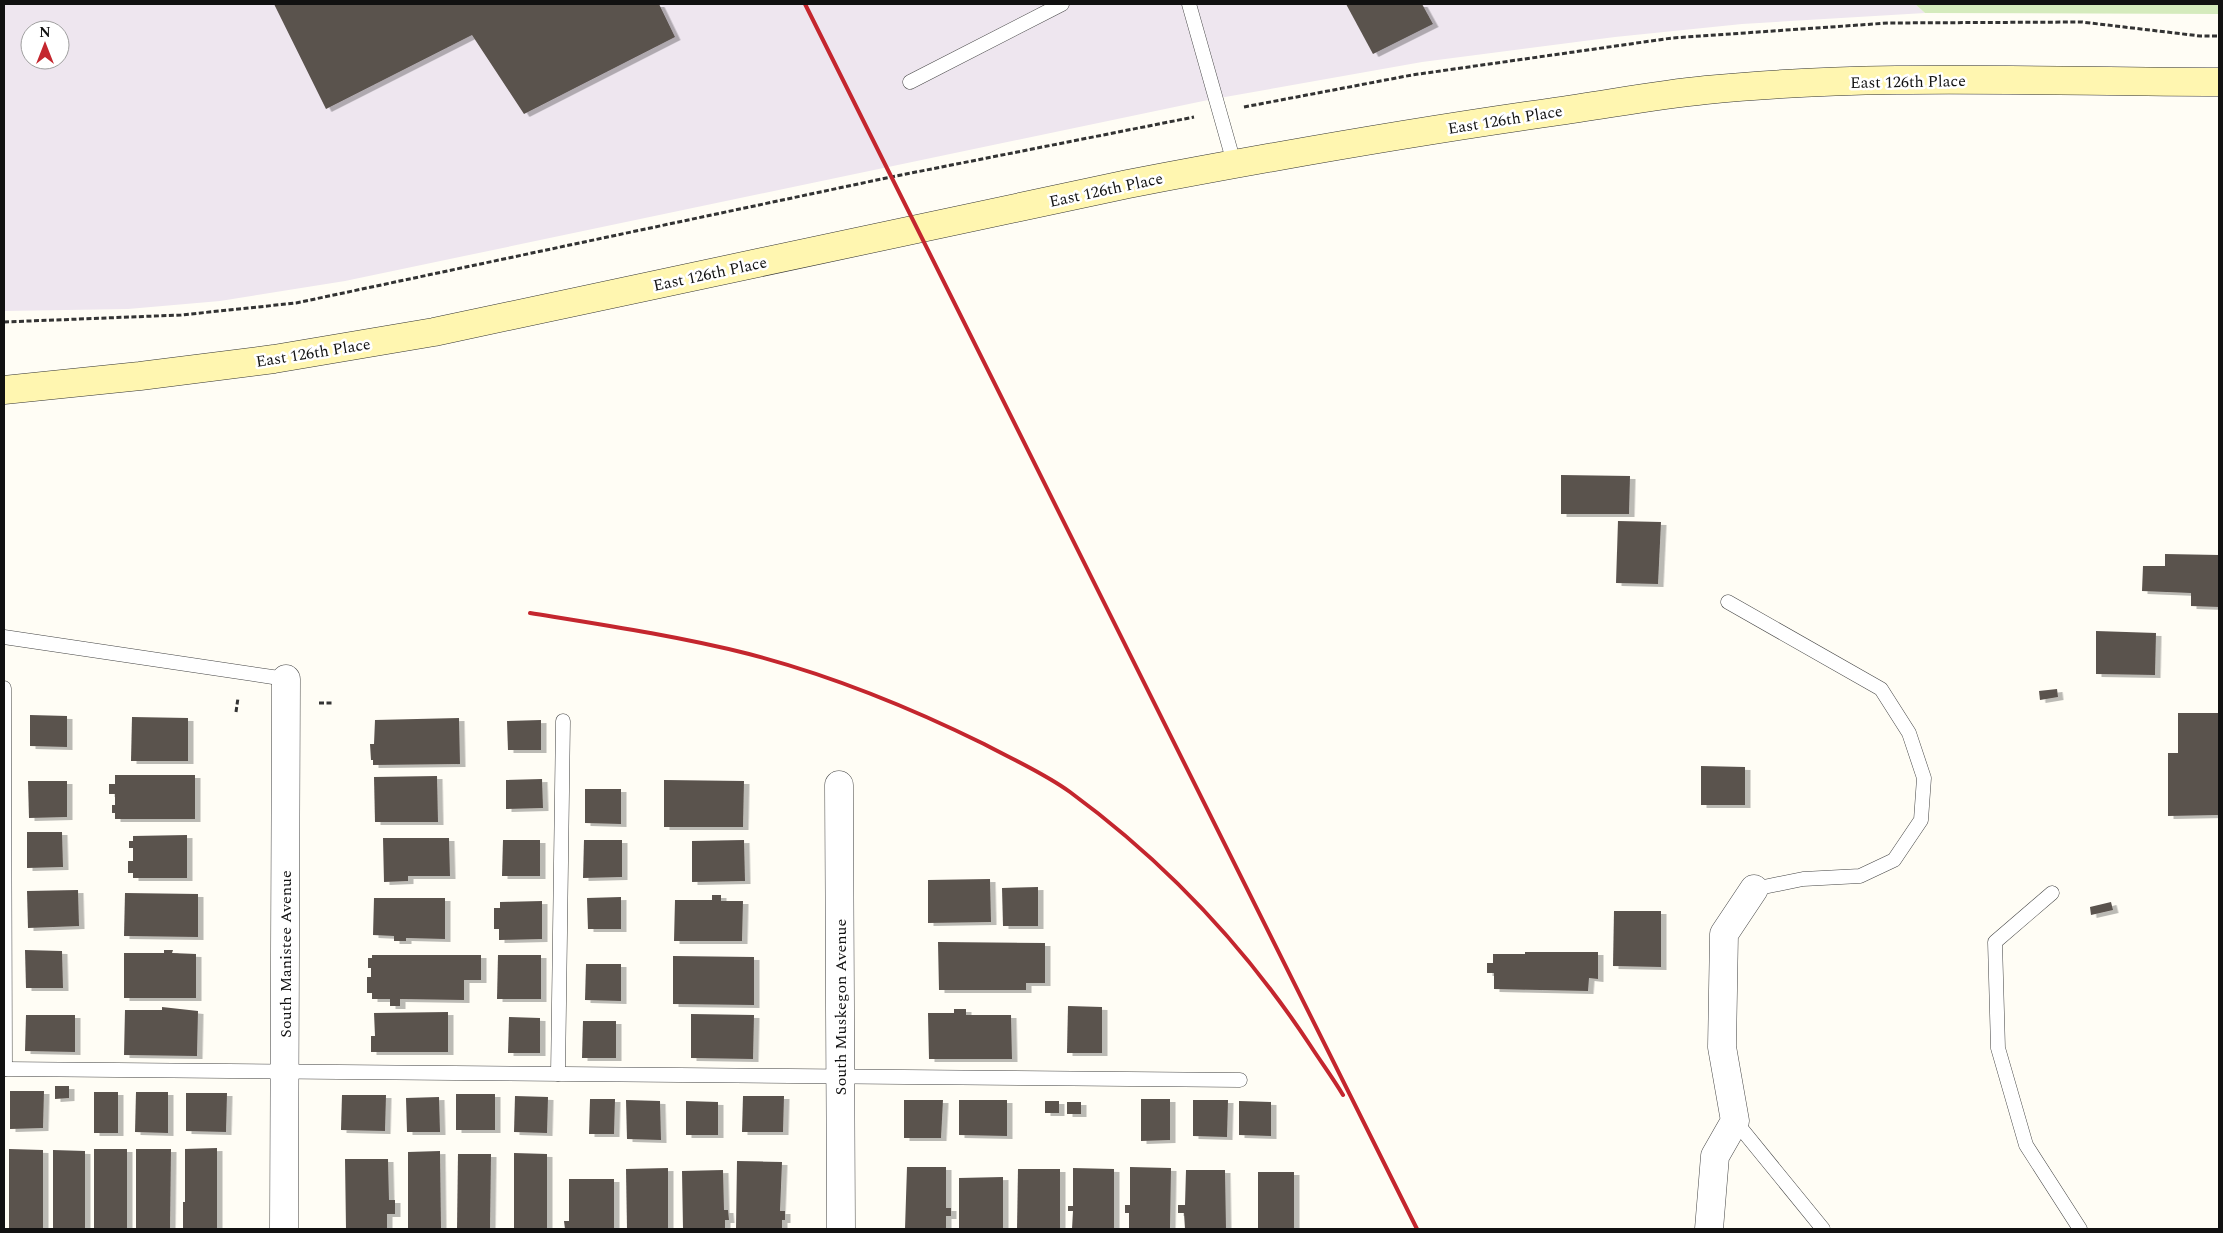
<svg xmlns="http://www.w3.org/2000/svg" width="2223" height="1233" viewBox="0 0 2223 1233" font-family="Spectral,serif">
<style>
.industrial{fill:#eee6ef;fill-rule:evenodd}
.green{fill:#d5ebbd}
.building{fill:#5a524d;filter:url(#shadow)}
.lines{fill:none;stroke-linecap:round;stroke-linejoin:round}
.lane-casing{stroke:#444;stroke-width:15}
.street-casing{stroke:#444;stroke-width:29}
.secondary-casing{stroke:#333;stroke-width:29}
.path{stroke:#333;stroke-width:3;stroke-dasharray:5 2.5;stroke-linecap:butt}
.lane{stroke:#fff;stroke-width:14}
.street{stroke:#fff;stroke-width:28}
.secondary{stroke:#fff6b0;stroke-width:28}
.rail{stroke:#c4262e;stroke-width:4}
.labels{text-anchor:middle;stroke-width:5;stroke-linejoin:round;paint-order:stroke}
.street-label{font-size:16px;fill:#111;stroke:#fff}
</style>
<defs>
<filter id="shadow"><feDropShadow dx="5.5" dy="3" stdDeviation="0" flood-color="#0004"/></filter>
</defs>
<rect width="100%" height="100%" fill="#fffdf5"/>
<path class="industrial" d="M4 4H1915L1925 13 1742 24 1615 37 1422 62 1208 100 345 281 220 301 128 309 4 311ZM30 30H60V60H30Z"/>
<path class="green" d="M1915 4H2219V14L1925 13Z"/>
<g class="building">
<path d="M274 4H659L675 37 524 114 472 35 326 109Z"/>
<path d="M1346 4H1422L1433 24 1373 54Z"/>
<path d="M1561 475 1630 476 1629 514H1561Z"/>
<path d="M1618 521 1661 522 1658 584 1616 583Z"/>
<path d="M2165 554 2219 555V607L2191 606V593L2142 591 2143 566H2165Z"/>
<path d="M2096 631 2156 633 2155 675 2096 674Z"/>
<path d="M2057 689 2058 697 2040 700 2039 691Z"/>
<path d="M2178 713H2219V815L2168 816V753H2178Z"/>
<path d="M30 715 67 716V747L30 746Z"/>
<path d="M132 717 188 718V761H131Z"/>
<path d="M459 718 460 764 373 765V760H371L370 744H374L375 720Z"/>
<path d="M541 720V750H508L507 721Z"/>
<path d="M1701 766 1745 767V805H1701Z"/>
<path d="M115 775H195V819H115V813H112V805H115V794H109V784H115Z"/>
<path d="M437 776 438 822H375L374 777Z"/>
<path d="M542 779 543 808 506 809V780Z"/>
<path d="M664 780 744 781 743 827H664Z"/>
<path d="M28 781H67V817L29 818Z"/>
<path d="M585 789H621V824L585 823Z"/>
<path d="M27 832H62L63 867 27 868Z"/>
<path d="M187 835V878H133V873H128V861H133V848H129V841H133V836Z"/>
<path d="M383 838H449L450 876H408V881L384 882Z"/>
<path d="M503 840H540V876H502Z"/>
<path d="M584 840H622V877L583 878Z"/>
<path d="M744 840 745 881 692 882V841Z"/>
<path d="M990 879 991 922 928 923V880Z"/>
<path d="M1038 887V926H1003L1002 888Z"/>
<path d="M78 890 79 926 28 928 27 891Z"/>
<path d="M125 893 198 894V937L124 936Z"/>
<path d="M712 895H721V901H743L742 941H674L675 900H712Z"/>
<path d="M621 897V929H588L587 898Z"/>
<path d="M374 898H445V939L406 938V941H394V936L373 935Z"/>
<path d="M542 901V939L499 940V929H494V908H500V902Z"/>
<path d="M2111 902 2113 910 2091 915 2090 907Z"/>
<path d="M1614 911H1661V967L1613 966Z"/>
<path d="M938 942 1045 943V983H1026V990H939Z"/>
<path d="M25 950 62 951 63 988H26Z"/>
<path d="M164 950H173L172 953 196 954V998H124V953H164Z"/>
<path d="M1525 952H1598V979L1589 978 1588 991 1494 989V973H1487V963H1493V954H1525Z"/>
<path d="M372 955H481V980H464V1000L400 999V1006H390V999H372V993H367V977H371V968H368V958H372Z"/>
<path d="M498 955H541V999H497Z"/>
<path d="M673 956 754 957V1005L673 1004Z"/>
<path d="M586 964H621V1001L585 1000Z"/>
<path d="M1068 1006 1102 1007V1053H1067Z"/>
<path d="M162 1007 198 1011 197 1056 124 1055 125 1010H162Z"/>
<path d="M954 1009H966V1015H1011L1012 1059H929L928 1013H954Z"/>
<path d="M448 1012V1052H371V1036H375L374 1013Z"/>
<path d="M691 1014 754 1015 753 1059 691 1058Z"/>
<path d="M26 1015H75V1052L25 1051Z"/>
<path d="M509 1017 540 1018V1053H508Z"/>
<path d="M583 1021H616V1058H582Z"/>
<path d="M55 1086H69V1098L55 1099Z"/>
<path d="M10 1091H44L43 1128 10 1129Z"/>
<rect x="94" y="1092" width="24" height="41"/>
<path d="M136 1092H168V1133L135 1132Z"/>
<path d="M186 1093H227L226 1132 186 1131Z"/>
<rect x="456" y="1094" width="39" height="36"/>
<path d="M342 1095H386L385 1131 341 1130Z"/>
<path d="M515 1096 548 1097 547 1133 514 1132Z"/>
<path d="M743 1096H784L783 1132H742Z"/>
<path d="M439 1097 440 1132H407L406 1098Z"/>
<path d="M590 1099H615L614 1134H589Z"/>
<path d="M1141 1099H1170V1140L1141 1141Z"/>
<path d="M626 1100 660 1101 661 1140 627 1139Z"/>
<path d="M904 1100H943L941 1138H904Z"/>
<path d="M959 1100H1007V1136L959 1135Z"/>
<path d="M1193 1100H1228L1227 1137 1193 1136Z"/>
<path d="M686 1101 718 1102V1135H686Z"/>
<rect x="1045" y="1101" width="14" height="12"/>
<path d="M1239 1101 1271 1102V1136L1239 1135Z"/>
<rect x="1067" y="1102" width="14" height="12"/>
<path d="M217 1148V1229H183V1202H185V1149Z"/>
<path d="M9 1149 43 1150V1229H9Z"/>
<rect x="94" y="1149" width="33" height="80"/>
<path d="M136 1149H171L170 1229H136Z"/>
<path d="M53 1150 85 1151V1229H53Z"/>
<path d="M440 1151 441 1229H408V1152Z"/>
<path d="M514 1153 547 1154V1229H514Z"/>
<path d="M458 1154H491L490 1229H457Z"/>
<path d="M345 1159H388L389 1200H395V1214H387V1229H346Z"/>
<path d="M737 1161 782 1162 780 1211H785V1220H782V1229H736Z"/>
<path d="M907 1167H946V1208H951V1216H946V1229H905Z"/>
<path d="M1130 1167 1171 1168 1170 1229H1129V1213H1125V1205H1130Z"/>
<path d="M668 1168V1229H627L626 1169Z"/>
<path d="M1073 1168 1114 1169V1229H1072L1073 1211H1068V1206H1073Z"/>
<path d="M1018 1169H1060V1229H1017Z"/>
<path d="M723 1170 724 1210H728L729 1220H725V1229H683L682 1171Z"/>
<path d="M1186 1170H1225L1226 1229H1185L1184 1213H1178V1205H1185Z"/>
<rect x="1258" y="1172" width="36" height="57"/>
<path d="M1003 1177V1229H959V1178Z"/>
<path d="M569 1179H614V1229H565L564 1221H569Z"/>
</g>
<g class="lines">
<g class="lane-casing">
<g id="lane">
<path d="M1189 4 1234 163"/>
<path d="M910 82 1062 4"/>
<path d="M1728 602 1881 689 1909 733 1924 778 1921 820 1894 860 1860 876 1803 879 1754 889"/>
<path d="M4 637 286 679"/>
<path d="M4 688 5 1069"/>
<path d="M2052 893 1995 942 1998 1048 2026 1145 2080 1229"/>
<path d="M4 1069 1240 1080"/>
<path d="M558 1074 563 721"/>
<path d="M1735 1121 1823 1229"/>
</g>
</g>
<g class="street-casing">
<g id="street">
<path d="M839 785 841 1229"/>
<path d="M284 1229 286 679"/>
<path d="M1709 1229 1715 1156 1735 1121 1722 1047 1724 934 1754 889"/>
</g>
</g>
<g class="secondary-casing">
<path id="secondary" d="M4 390 140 376 274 359 434 332 1128 184C1269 157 1411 132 1553 112 1604 105 1655 95 1706 90 1876 73 2049 82 2219 82"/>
</g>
<g class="path">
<path d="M1244 107 1412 75 1672 38 1888 23 2082 22 2200 36H2219"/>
<path d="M4 322 181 315 296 303 891 177 1194 117"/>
<path d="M319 703H334"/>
<path d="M236 712 238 698"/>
</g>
<use href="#lane" class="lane"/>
<use href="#street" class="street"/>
<use href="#secondary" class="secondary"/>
<g class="rail">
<path d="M805 4 1417 1229"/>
<path d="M530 613C604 625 677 636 749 654 830 675 909 707 984 744 1012 759 1044 773 1070 792 1164 861 1246 948 1310 1045 1321 1062 1333 1078 1343 1095"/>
</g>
</g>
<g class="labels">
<g class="street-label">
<text transform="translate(1908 81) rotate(-1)" y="6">East 126th Place</text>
<text transform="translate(1505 119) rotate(-9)" y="6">East 126th Place</text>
<text transform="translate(1106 189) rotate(-12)" y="6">East 126th Place</text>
<text transform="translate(710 273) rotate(-12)" y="6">East 126th Place</text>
<text transform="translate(313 352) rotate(-9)" y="6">East 126th Place</text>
<text transform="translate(285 954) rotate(-90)" y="6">South Manistee Avenue</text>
<text transform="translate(840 1007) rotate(-90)" y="6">South Muskegon Avenue</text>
</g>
</g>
<rect width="2223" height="1233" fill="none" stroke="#111111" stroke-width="10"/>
<g transform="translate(45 45)"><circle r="24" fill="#ffffff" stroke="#a0a0a0"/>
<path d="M0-4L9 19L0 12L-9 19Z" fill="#c4262e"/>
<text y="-8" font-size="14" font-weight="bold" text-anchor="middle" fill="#111111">N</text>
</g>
</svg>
